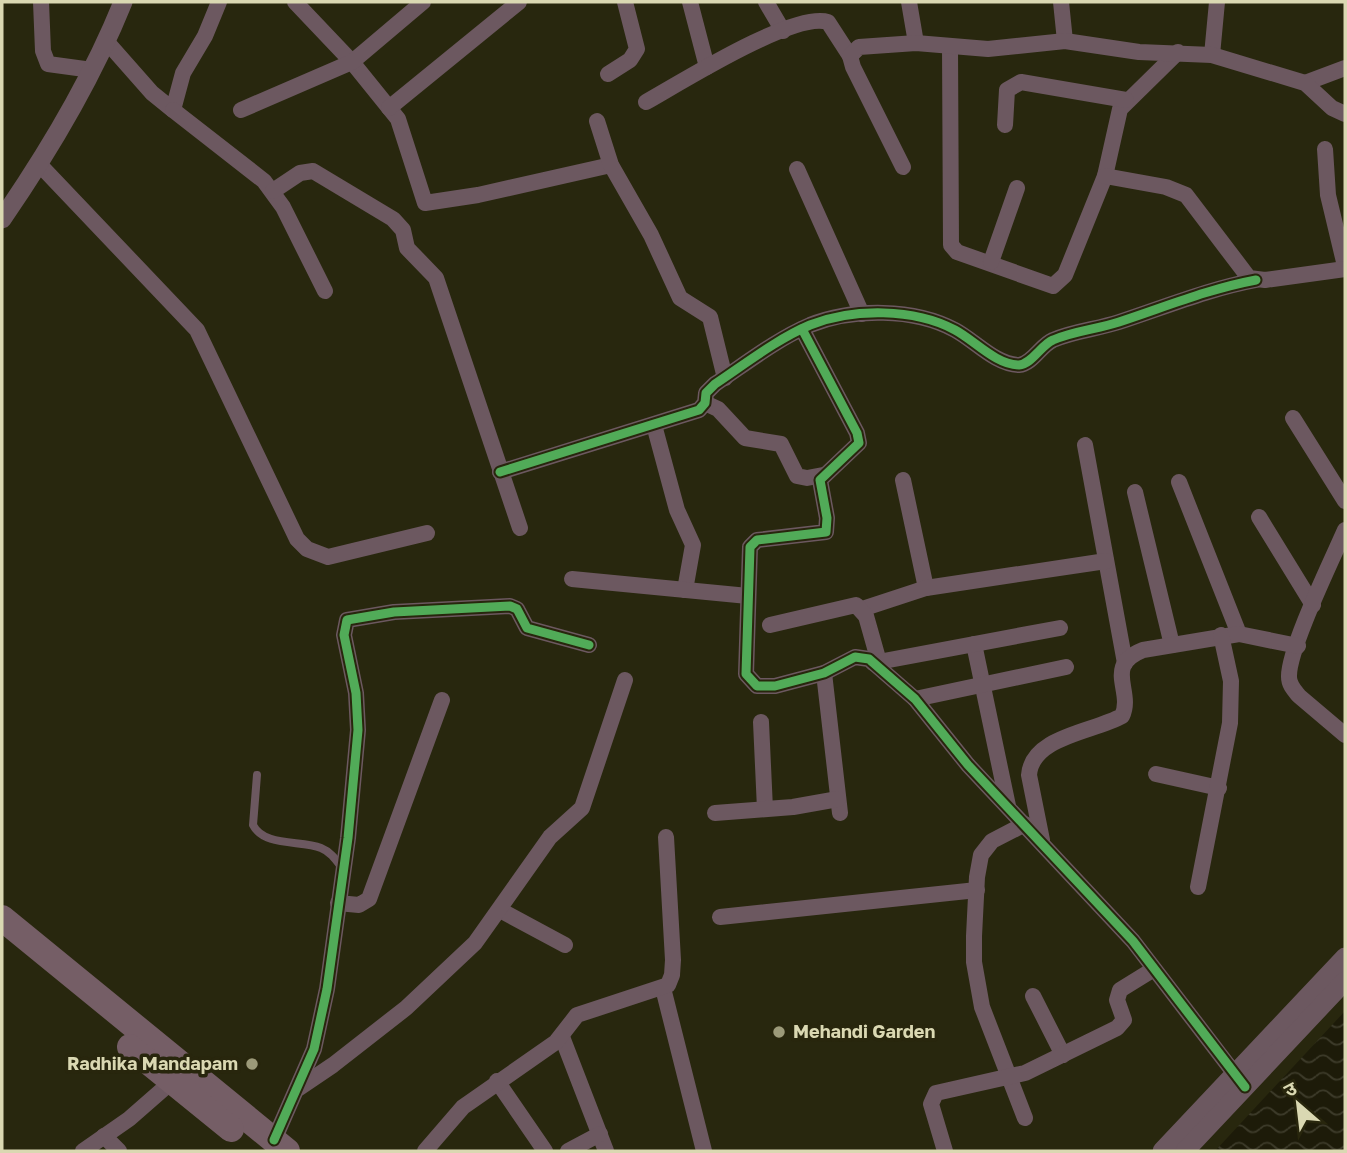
<svg xmlns="http://www.w3.org/2000/svg" width="1347" height="1153" viewBox="0 0 1347 1153" font-family="'Golos Text','Noto Sans Devanagari',sans-serif">
<style>
.water{fill:url(#water-waves)}
.lines{fill:none;stroke-linecap:round;stroke-linejoin:round}
.service{stroke:#6c5860;stroke-width:8}
.minor{stroke:#6c5860;stroke-width:16}
.tertiary{stroke:#6c5860;stroke-width:19}
.primary{stroke:#755e66;stroke-width:26}
.cycleway-casing{stroke:#28260d;stroke-width:13}
.cycleway{stroke:#51ab58;stroke-width:9}
.poi-dot{fill:#9c9a79;stroke:#28260d;stroke-width:2.5}
.labels{text-anchor:middle;stroke-width:7;stroke-linejoin:round;paint-order:stroke}
.poi-label{font-size:18px;font-weight:bold;fill:#dad8b2;stroke:#28260d;text-anchor:start}
</style>
<defs>
<pattern id="water-waves" width="16" height="10" patternUnits="userSpaceOnUse" patternTransform="scale(1.75)"><rect width="16" height="10" fill="#1d1b09"/><path d="M0 5q4-4 8 0t8 0" fill="none" stroke="#3d3b2a"/></pattern>
</defs>
<rect width="100%" height="100%" fill="#28270e"/>
<path class="water" d="M1345 1011V1151H1215Z"/>
<g class="lines">
<path class="service" d="M257 775 253 825C264 847 301 840 321 848 331 852 336 860 342 868"/>
<g class="minor">
<path d="M41 2 43 51 48 64 92 70"/>
<path d="M295 2 352 62 398 119 425 203 478 195 611 165"/>
<path d="M690 2 707 67"/>
<path d="M766 2 783 31"/>
<path d="M909 2 916 43"/>
<path d="M1061 2 1065 41"/>
<path d="M107 42 152 93 173 110 183 73 205 36 219 2"/>
<path d="M950 47 951 245 957 252 1053 286 1065 275 1105 176 1120 109 1178 52"/>
<path d="M1212 55 1217 2"/>
<path d="M608 74 630 60 637 49 625 2"/>
<path d="M1305 83 1345 68"/>
<path d="M646 102C680 83 794 11 828 22L850 56"/>
<path d="M389 108 519 2"/>
<path d="M173 110 264 181 283 207 325 291"/>
<path d="M241 110 352 62 423 2"/>
<path d="M597 121 611 165 651 235 680 298 710 317 725 378"/>
<path d="M1005 125 1007 90 1021 82 1126 100"/>
<path d="M1325 149 1328 195 1345 266"/>
<path d="M40 165 197 330 297 539 307 549 328 557 427 533"/>
<path d="M903 167 853 67 850 56 859 47 916 43 988 49 1065 41 1139 52 1212 55 1305 83 1332 108 1345 114"/>
<path d="M797 169 862 314"/>
<path d="M1105 176 1166 187 1186 195 1249 278 1265 280 1345 269"/>
<path d="M273 191 300 173 313 171 393 219 403 230 407 248 436 278 520 528"/>
<path d="M991 262 1017 188"/>
<path d="M802 329 857 433 859 443 820 480 827 518 826 532 757 540 750 547 746 674 757 686H775L824 673 855 657 869 659 915 699 968 765 1133 941 1241 1082"/>
<path d="M705 403 718 409 745 438 781 444 797 476 807 478 823 475"/>
<path d="M1293 418 1345 501"/>
<path d="M654 425 677 510 693 545 685 590"/>
<path d="M1085 445 1125 663"/>
<path d="M500 472 699 410 705 403 706 393 715 384C745 364 777 339 810 325 853 308 914 308 955 330 974 340 996 365 1019 365 1032 364 1041 345 1053 340 1073 331 1098 329 1119 322 1165 307 1208 289 1256 280"/>
<path d="M903 480 926 588"/>
<path d="M1179 482 1239 634"/>
<path d="M1135 492 1172 645"/>
<path d="M1259 517 1313 605"/>
<path d="M1345 530C1332 560 1288 650 1289 677 1289 685 1294 690 1299 696L1345 735"/>
<path d="M572 579 748 596"/>
<path d="M862 609 926 588 1106 561"/>
<path d="M770 625 856 605 866 616 879 662"/>
<path d="M974 644 1008 806"/>
<path d="M873 663 1060 628"/>
<path d="M824 673 840 813"/>
<path d="M915 699 1066 667"/>
<path d="M761 722 765 809"/>
<path d="M1156 774 1219 788"/>
<path d="M715 813 793 807 838 799"/>
<path d="M1042 840 1029 775C1032 736 1094 732 1122 716 1134 691 1103 666 1143 650L1239 634 1298 646"/>
<path d="M1198 887 1230 723 1231 681 1221 635"/>
<path d="M338 903 359 905 369 899 442 700"/>
<path d="M500 910 565 945"/>
<path d="M720 917 977 890"/>
<path d="M663 988 704 1151"/>
<path d="M1033 996 1063 1055"/>
<path d="M562 1037 606 1151"/>
<path d="M497 1081 545 1151"/>
<path d="M299 1088 333 1065 406 1008 475 943 550 837 582 808 625 680"/>
<path d="M1025 1118 982 1007 974 962V936L977 877 981 855 992 841 1025 824"/>
<path d="M104 1136 119 1151"/>
<path d="M274 1140 314 1049 327 989 348 838 358 730 356 693 344 635 347 620 394 612 510 606 517 609 527 628 589 645"/>
<path d="M83 1151 129 1119 177 1077"/>
<path d="M425 1151 463 1107 556 1042 577 1015 668 985 672 975 673 960 666 837"/>
<path d="M568 1151 600 1134"/>
<path d="M945 1151 931 1104 936 1093 1025 1073 1117 1028 1124 1020 1117 1000 1120 990 1154 969"/>
</g>
<g class="tertiary">
<path d="M2 219C49 151 92 79 123 2"/>
<path d="M1162 1151 1345 957"/>
<path d="M1185 1151 1345 981"/>
</g>
<g class="primary">
<path d="M2 918 287 1151"/>
<path d="M130 1047 231 1129"/>
</g>
<g class="cycleway-casing">
<g id="cycleway">
<path d="M802 329 857 433 859 443 820 480 827 518 826 532 757 540 750 547 746 674 757 686H775L824 673 855 657 869 659 915 699 968 765 1133 941 1245 1087"/>
<path d="M500 472 699 410 705 403 706 393 715 384C745 364 777 339 810 325 853 308 914 308 955 330 974 340 996 365 1019 365 1032 364 1041 345 1053 340 1073 331 1098 329 1119 322 1165 307 1208 289 1256 280"/>
<path d="M274 1140 314 1049 327 989 348 838 358 730 356 693 344 635 347 620 394 612 510 606 517 609 527 628 589 645"/>
</g>
</g>
<use href="#cycleway" class="cycleway"/>
</g>
<g class="poi-dot">
<circle cx="779" cy="1032" r="7"/>
<circle cx="252" cy="1064" r="7"/>
</g>
<g class="labels">
<g class="poi-label">
<text x="793" y="1038">Mehandi Garden</text>
<text x="238" y="1070" text-anchor="end">Radhika Mandapam</text>
</g>
</g>
<rect width="1347" height="1153" fill="none" stroke="#dad8b2" stroke-width="7"/>
<g transform="translate(1298 1104) rotate(332)" stroke="#28260d" stroke-width="5" paint-order="stroke">
<path d="M0-5L12 26L0 18L-12 26Z" fill="#dad8b2"/>
<text y="-10" font-size="19" font-weight="bold" text-anchor="middle" fill="#dad8b2">उ</text>
</g>
</svg>
